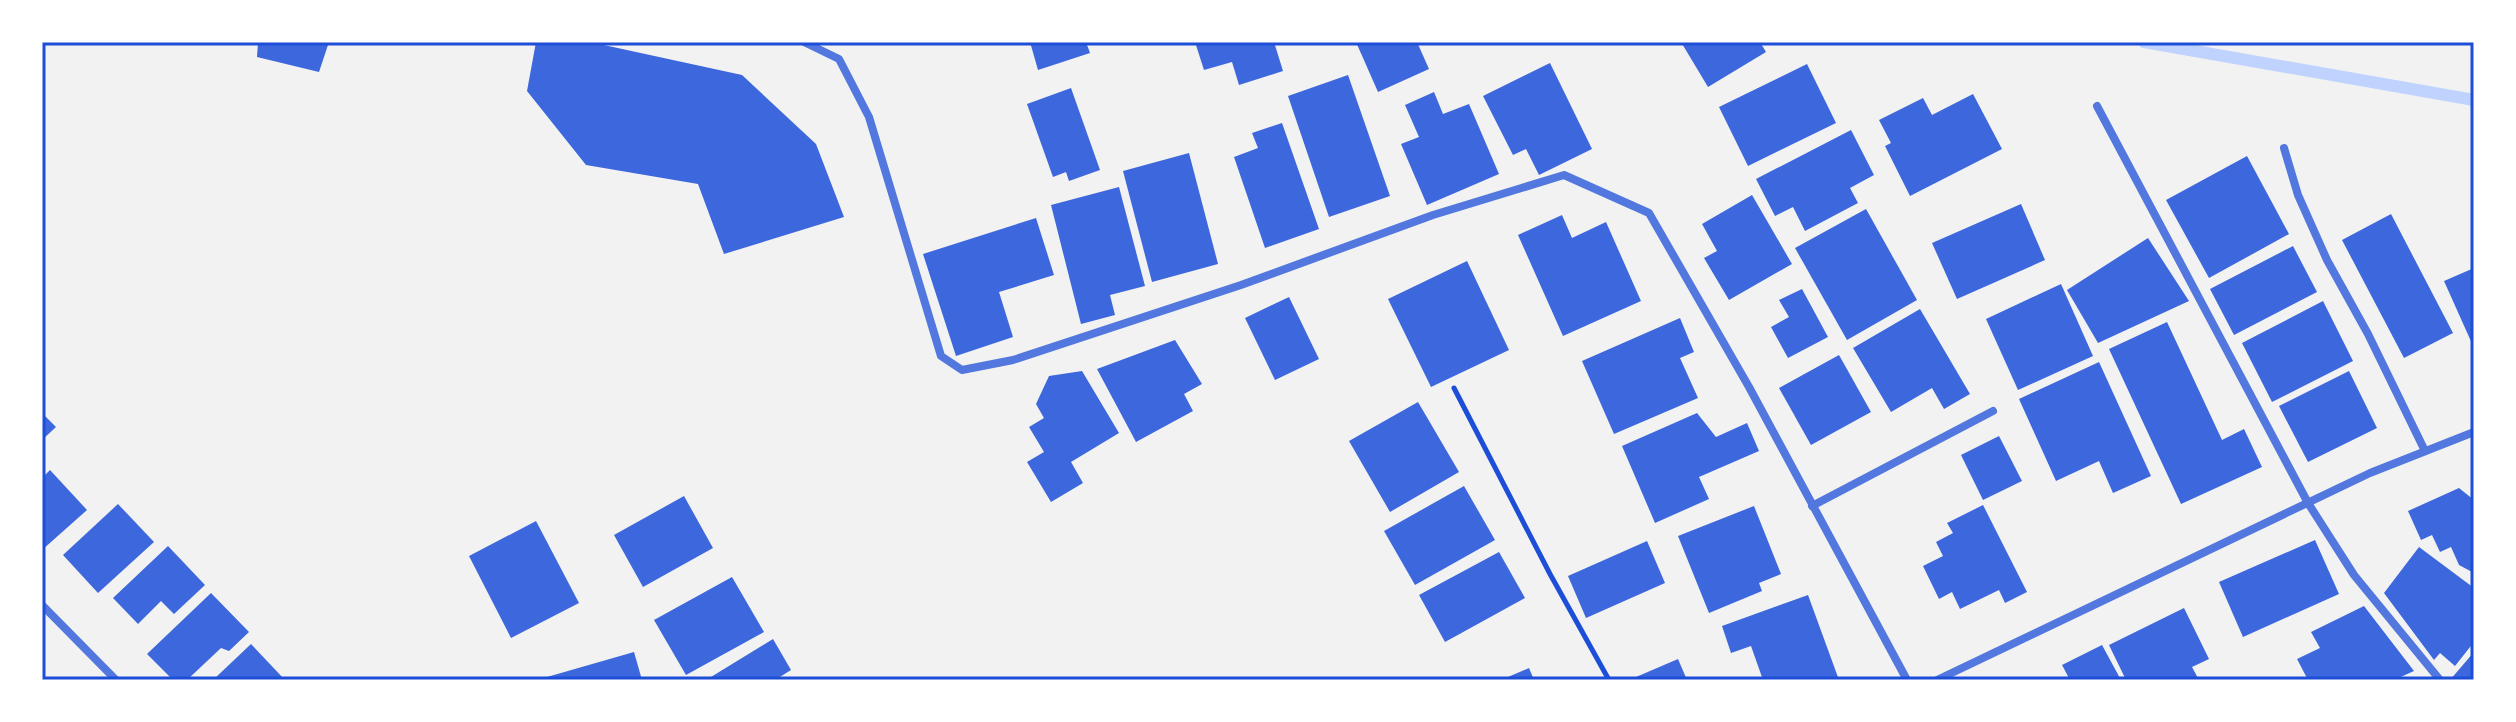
<svg xmlns="http://www.w3.org/2000/svg" width="2516" height="722" viewBox="0 0 2516 722" font-family="Jost,sans-serif">
<style>
.lines{fill:none;stroke-linecap:round;stroke-linejoin:round}
.stream{stroke:#bfd3fe;stroke-width:12}
.building{fill:#3d67dc}
.path{stroke:#1d4ed8;stroke-width:5}
.minor{stroke:#5277de;stroke-width:8}
.neatline{fill:none;stroke:#1d4ed8;stroke-width:3}
</style>
<rect width="100%" height="100%" fill="#f2f2f2"/>
<g class="lines">
<path class="stream" d="M2144 42 2474 100"/>
</g>
<g class="building">
<path d="M258 42H329L319 72 257 57Z"/>
<path d="M536 42H590L742 75 816 144 844 217 724 254 698 184 586 165 527 91Z"/>
<path d="M1030 42H1086L1090 53 1038 70Z"/>
<path d="M1195 42H1274L1283 71 1239 85 1232 62 1204 70Z"/>
<path d="M1356 42H1417L1429 69 1378 92Z"/>
<path d="M1681 42H1760L1766 52 1708 87Z"/>
<path d="M1550 63 1592 149 1539 175 1526 149 1513 155 1483 96Z"/>
<path d="M1807 64 1836 123 1748 166 1719 107Z"/>
<path d="M1348 75 1390 196 1329 217 1288 96Z"/>
<path d="M1071 88 1100 170 1069 181 1066 172 1053 177 1027 104Z"/>
<path d="M1434 92 1443 114 1469 104 1499 174 1427 205 1401 144 1419 137 1405 105Z"/>
<path d="M1973 94 2002 149 1910 196 1885 146 1891 143 1879 120 1923 98 1932 115Z"/>
<path d="M1282 123 1319 229 1265 248 1234 157 1258 148 1252 133Z"/>
<path d="M1851 130 1874 175 1850 188 1858 203 1805 231 1793 207 1775 216 1756 179Z"/>
<path d="M1189 153 1218 264 1152 282 1123 171Z"/>
<path d="M2247 156 2289 234 2209 278 2166 200Z"/>
<path d="M1119 187 1145 286 1110 295 1115 315 1081 324 1051 205Z"/>
<path d="M1752 195 1792 264 1729 300 1704 258 1717 251 1702 224Z"/>
<path d="M2021 204 2045 260 1957 299 1932 243Z"/>
<path d="M1866 209 1917 300 1847 340 1795 248Z"/>
<path d="M2391 214 2453 333 2404 358 2342 240Z"/>
<path d="M1562 215 1572 238 1606 222 1641 301 1563 336 1518 235Z"/>
<path d="M1036 218 1054 275 999 292 1013 337 956 356 923 254Z"/>
<path d="M2148 238 2189 301 2098 343 2067 290Z"/>
<path d="M2293 246 2317 292 2234 335 2210 289Z"/>
<path d="M1467 261 1509 350 1431 387 1388 299Z"/>
<path d="M2474 268V348L2444 281Z"/>
<path d="M2061 284 2093 356 2018 390 1986 319Z"/>
<path d="M1802 289 1828 337 1788 358 1771 327 1789 317 1779 300Z"/>
<path d="M1289 297 1319 359 1275 380 1245 318Z"/>
<path d="M2323 301 2353 361 2272 402 2242 343Z"/>
<path d="M1920 309 1970 394 1944 409 1932 388 1891 412 1853 348Z"/>
<path d="M1680 318 1694 352 1680 358 1698 398 1614 434 1582 361Z"/>
<path d="M2167 322 2222 440 2244 429 2262 467 2181 504 2109 349Z"/>
<path d="M1175 340 1202 384 1184 394 1193 411 1136 442 1097 369Z"/>
<path d="M1839 355 1871 412 1811 445 1779 388Z"/>
<path d="M2099 362 2151 476 2113 493 2099 461 2056 481 2019 399Z"/>
<path d="M1082 371 1119 433 1071 462 1083 483 1051 502 1027 462 1044 452 1029 427 1044 418 1036 404 1049 376Z"/>
<path d="M2349 371 2377 428 2308 462 2279 406Z"/>
<path d="M1418 402 1459 472 1390 512 1349 441Z"/>
<path d="M42 413 56 427 42 440Z"/>
<path d="M1697 413 1716 437 1747 423 1759 451 1699 477 1709 499 1655 523 1622 446Z"/>
<path d="M1999 436 2022 481 1983 500 1961 455Z"/>
<path d="M50 470 87 510 42 550V478Z"/>
<path d="M1464 486 1495 540 1415 585 1384 531Z"/>
<path d="M2459 488 2474 500V573L2459 565 2451 547 2440 552 2432 535 2421 540 2408 511Z"/>
<path d="M684 496 713 548 643 587 614 535Z"/>
<path d="M118 504 154 542 98 593 63 555Z"/>
<path d="M1983 505 2027 592 2005 603 1999 590 1960 609 1952 592 1939 599 1923 566 1943 556 1936 542 1953 533 1947 523Z"/>
<path d="M1754 506 1781 574 1759 583 1762 591 1709 613 1678 536Z"/>
<path d="M536 521 579 603 511 638 469 556Z"/>
<path d="M2315 540 2339 594 2243 637 2219 582Z"/>
<path d="M1647 541 1665 583 1586 618 1568 576Z"/>
<path d="M168 546 205 585 174 614 161 601 138 624 113 598Z"/>
<path d="M2419 547 2474 588V642L2455 666 2440 653 2434 660 2384 593Z"/>
<path d="M1499 552 1525 598 1445 642 1419 595Z"/>
<path d="M732 577 764 632 686 675 654 620Z"/>
<path d="M211 593 249 632 229 651 221 648 187 680H173L147 654Z"/>
<path d="M1808 595 1839 680H1763L1751 646 1731 653 1722 626Z"/>
<path d="M2364 606 2414 671 2394 680H2308L2297 659 2320 648 2311 632Z"/>
<path d="M2184 608 2209 659 2192 667 2199 680H2126L2109 645Z"/>
<path d="M773 639 791 670 775 680H706Z"/>
<path d="M251 644 285 680H213Z"/>
<path d="M2102 645 2121 680H2070L2062 665Z"/>
<path d="M634 652 642 680H540V679Z"/>
<path d="M2474 652V680H2450Z"/>
<path d="M1678 659 1687 680H1629Z"/>
<path d="M1529 668 1534 680H1501Z"/>
</g>
<g class="lines">
<path class="path" d="M1454 388 1550 574 1609 680"/>
<g class="minor">
<path d="M804 42 839 59 869 117 941 356 962 370 1013 360 1241 285 1433 215 1564 175 1649 213 1749 387 1907 680"/>
<path d="M2097 106 2308 503 2354 575 2440 680"/>
<path d="M2284 148 2298 195 2327 260 2368 334 2425 451"/>
<path d="M1812 506 1993 411"/>
<path d="M42 605 116 680"/>
<path d="M1937 680 2370 473 2474 432"/>
</g>
</g>
<rect width="2516" height="722" fill="none" stroke="#ffffff" stroke-width="88"/>
<rect x="44" y="44" width="2428" height="634" class="neatline"/>
</svg>
